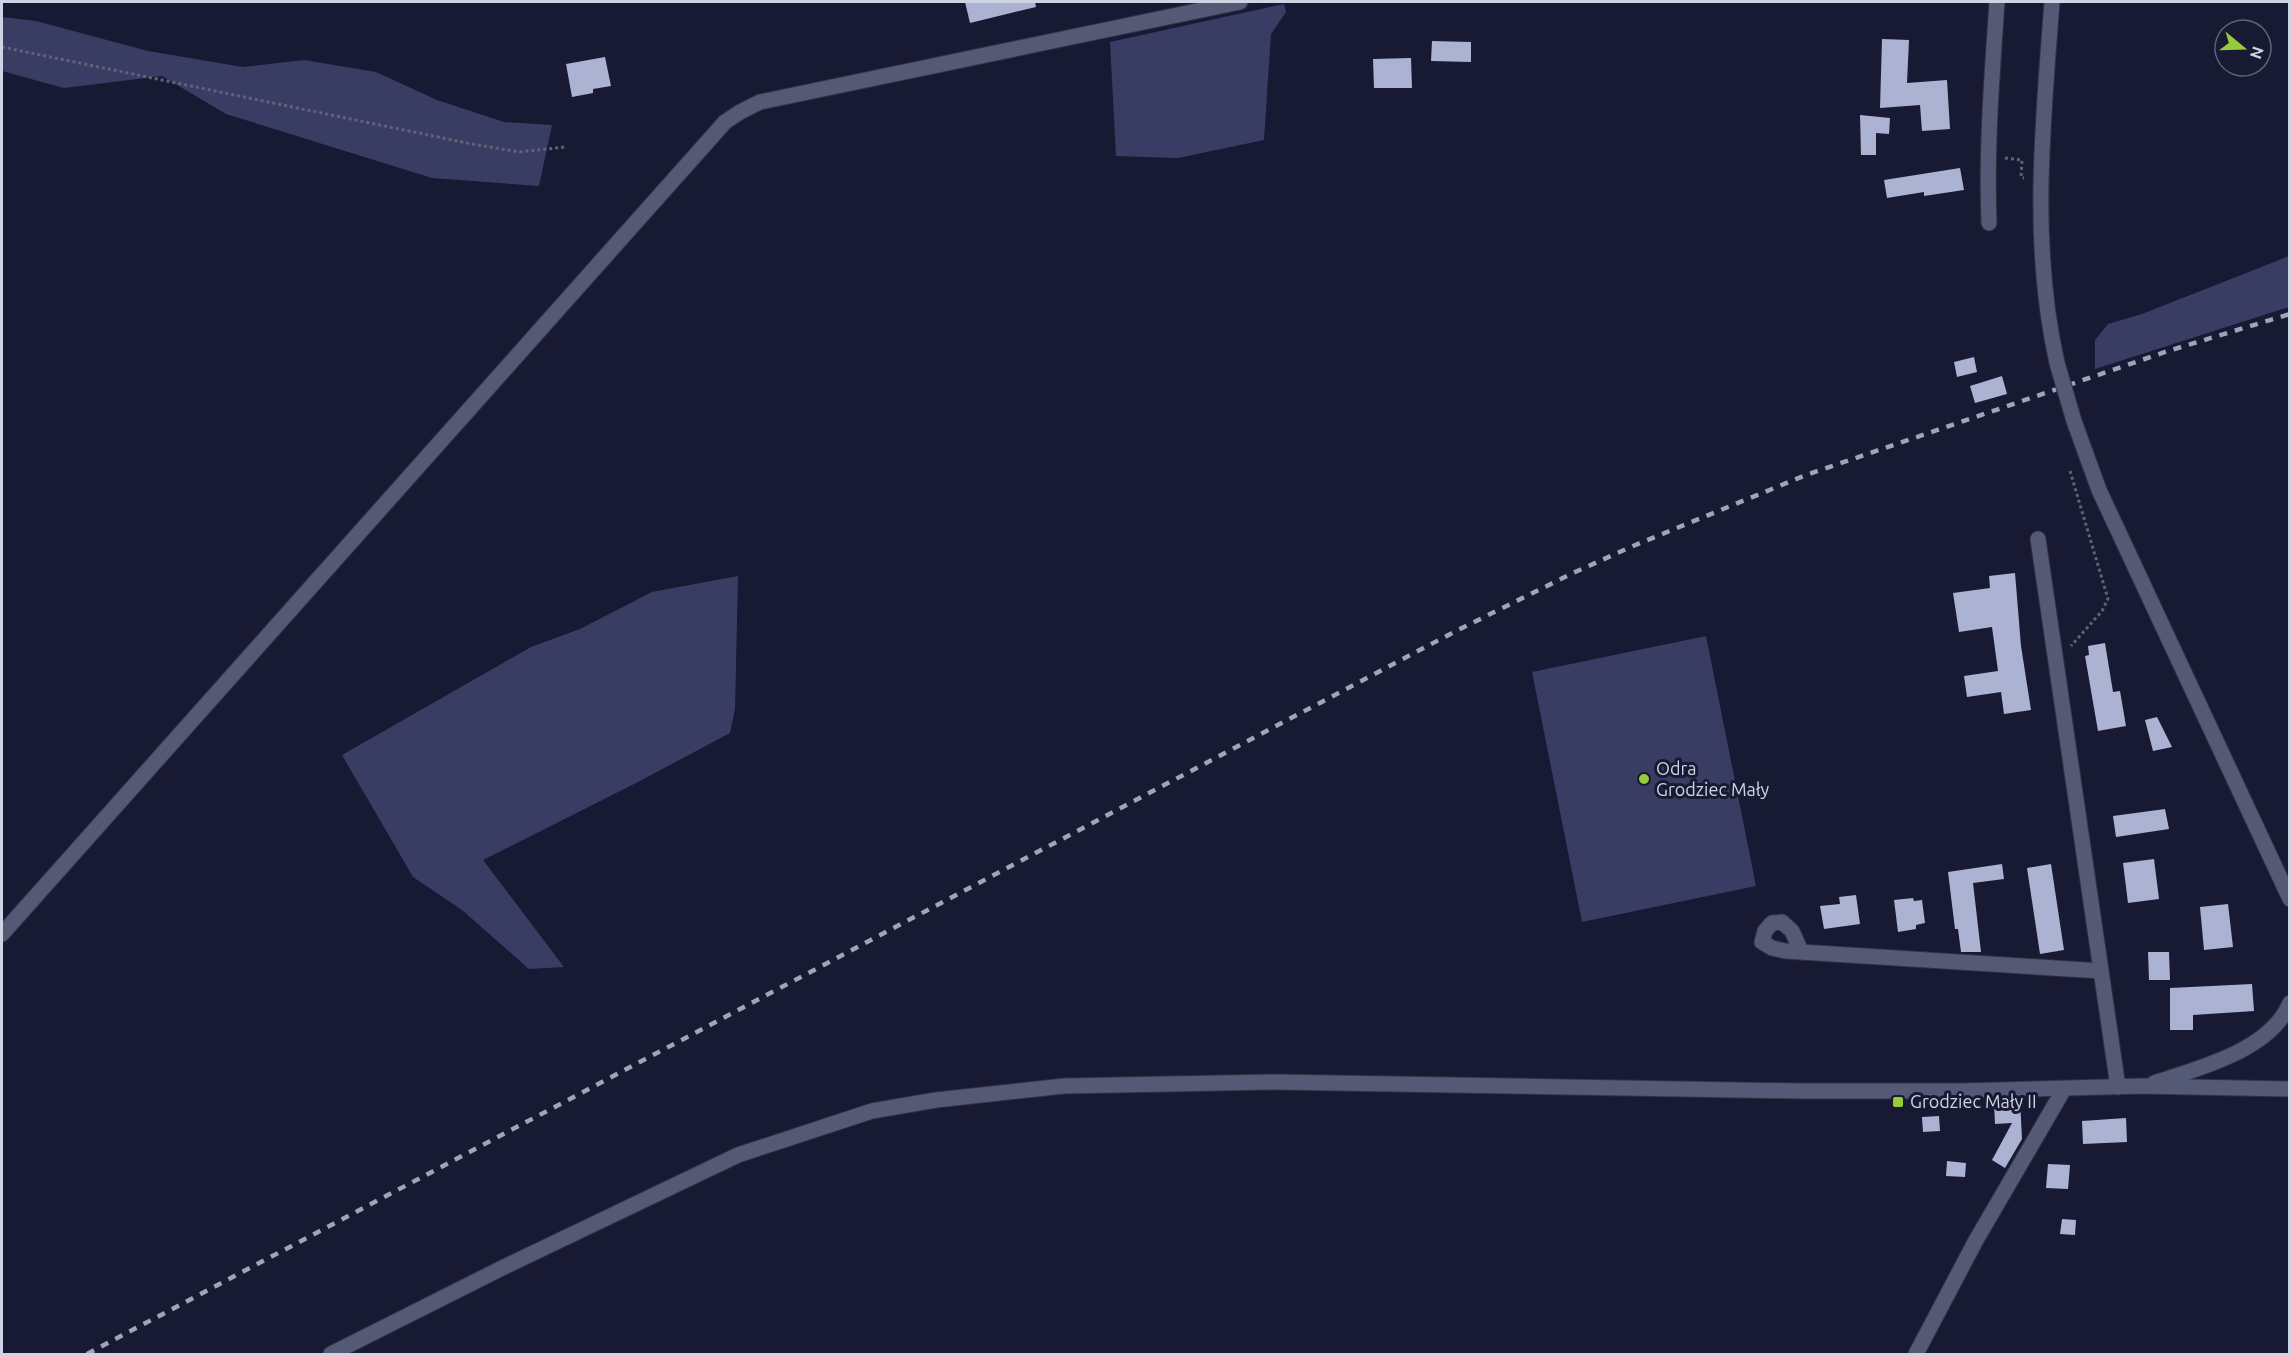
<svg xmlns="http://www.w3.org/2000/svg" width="2291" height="1356" viewBox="0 0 2291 1356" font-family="Ubuntu,sans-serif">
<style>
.green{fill:#393d64}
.building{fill:#acb2d2}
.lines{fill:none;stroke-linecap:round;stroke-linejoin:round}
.minor-casing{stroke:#313245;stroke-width:17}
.secondary-casing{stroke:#313245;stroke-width:17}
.path{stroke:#606378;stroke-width:3;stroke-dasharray:3 3;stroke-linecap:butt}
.minor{stroke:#545975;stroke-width:15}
.secondary{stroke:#545975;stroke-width:15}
.rail{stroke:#a1a4b6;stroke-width:4.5;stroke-dasharray:8 8;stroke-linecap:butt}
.secondary-bridge-casing{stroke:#313245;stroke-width:17;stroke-linecap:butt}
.secondary-bridge{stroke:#545975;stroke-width:15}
.poi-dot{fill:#96cc39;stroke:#171a32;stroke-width:2}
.labels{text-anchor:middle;stroke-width:6;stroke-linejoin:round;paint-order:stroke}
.poi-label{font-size:18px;fill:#d0d3e3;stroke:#171a32;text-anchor:start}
</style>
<rect width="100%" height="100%" fill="#171a32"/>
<g class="green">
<path d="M1284 4 1286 12 1271 34 1264 140 1178 158 1116 156 1110 42Z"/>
<path d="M2 17 36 21 148 51 243 67 304 60 376 72 437 100 504 122 552 125 539 186 432 178 226 114 162 76 64 88 2 71Z"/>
<path d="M2289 256V307L2095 369V340L2108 324 2142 314Z"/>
<path d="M738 576 735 709 730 733 638 782 483 860 564 967 529 969 462 910 413 877 342 755 531 647 580 629 652 592Z"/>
<path d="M1706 636 1756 886 1582 922 1532 672Z"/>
</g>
<g class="building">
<path d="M965 2H1035L1036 7 970 23Z"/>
<path d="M1882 39 1909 40 1907 83 1947 80 1950 129 1922 131 1920 105 1880 108Z"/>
<path d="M1432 41 1471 42V62L1431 61Z"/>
<path d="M605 57 611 86 593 89V93L572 97 566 64Z"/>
<path d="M1411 58 1412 88H1374L1373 59Z"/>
<path d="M1860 115 1890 118 1889 134 1876 133V155H1861Z"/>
<path d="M1960 168 1964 190 1924 196V192L1887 198 1884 180Z"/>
<path d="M1974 357 1977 372 1957 377 1954 362Z"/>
<path d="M2002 376 2007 394 1975 403 1970 386Z"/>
<path d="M2015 573 2021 646 2031 710 2004 714 2001 692 1967 697 1964 676 1998 671 1992 627 1959 632 1953 593 1990 588 1989 576Z"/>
<path d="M2105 643 2113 692 2120 691 2126 726 2098 731 2085 656 2089 655 2088 646Z"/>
<path d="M2157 717 2172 747 2153 751 2145 720Z"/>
<path d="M2165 809 2169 829 2116 837 2113 816Z"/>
<path d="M2154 859 2159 899 2128 903 2123 863Z"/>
<path d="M2002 864 2004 879 1973 883 1981 952H1961L1958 929H1955L1948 872Z"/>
<path d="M2051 864 2064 950 2040 954 2027 868Z"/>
<path d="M1856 895 1860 924 1824 929 1820 906 1840 904 1839 897Z"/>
<path d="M1913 898 1914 901 1922 900 1925 923 1916 925V929L1898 932 1894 900Z"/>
<path d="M2228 904 2233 947 2204 950 2200 907Z"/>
<path d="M2148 952H2169L2170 980H2149Z"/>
<path d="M2252 984 2254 1011 2193 1015V1030H2170V988Z"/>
<path d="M2020 1100 2022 1139 2005 1168 1992 1160 2012 1123 1995 1124 1994 1102Z"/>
<path d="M1939 1116 1940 1131 1923 1132 1922 1117Z"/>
<path d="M2126 1118 2127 1142 2083 1144 2082 1121Z"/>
<path d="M1947 1161 1966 1163 1965 1177 1946 1176Z"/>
<path d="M2048 1164 2070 1165 2068 1189 2046 1188Z"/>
<path d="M2062 1219 2076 1220 2075 1235 2060 1234Z"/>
</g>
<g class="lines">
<g class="minor-casing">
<g id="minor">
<path d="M1989 223C1986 149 1992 76 1997 2"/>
<path d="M2038 539 2118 1087"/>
<path d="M2 934 725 122 740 112 760 102 1240 2"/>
<path d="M1801 951 1792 931 1782 922 1772 923 1765 931 1762 942 1772 948 1785 951 2101 971"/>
<path d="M1916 1354 1975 1242 2064 1089"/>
</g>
</g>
<g class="secondary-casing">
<g id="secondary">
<path d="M2052 2C2043 122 2030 243 2057 363"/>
<path d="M2074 421 2099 490 2290 899"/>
<path d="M2154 1083C2198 1068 2270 1051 2290 1003"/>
<path d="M331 1354 504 1267 738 1155 872 1111 936 1100 1064 1086 1276 1082 1801 1091H1959L2142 1086 2290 1089"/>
</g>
</g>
<g class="path">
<path d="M2 47 467 143 519 152 565 147"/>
<path d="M2005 158 2022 160 2021 177 2024 178"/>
<path d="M2070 471 2108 599 2102 611 2071 646"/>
</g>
<use href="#minor" class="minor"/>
<use href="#secondary" class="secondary"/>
<path class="rail" d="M87 1354 1454 632 1573 573 1633 546 1806 475 2168 351 2290 314"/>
<g class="secondary-bridge-casing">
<path id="secondary-bridge" d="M2057 363 2074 421"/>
</g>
<use href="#secondary-bridge" class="secondary-bridge"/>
</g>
<g class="poi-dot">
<circle cx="1644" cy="779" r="6"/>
<rect x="1892" y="1096" width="12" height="12" rx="3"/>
</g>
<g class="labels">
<g class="poi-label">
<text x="1656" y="775">Odra<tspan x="1656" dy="21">Grodziec Mały</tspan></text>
<text x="1910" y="1108">Grodziec Mały II</text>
</g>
</g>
<rect width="2291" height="1356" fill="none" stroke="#d0d3e3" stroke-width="6"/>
<g transform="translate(2243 48) rotate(109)"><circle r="28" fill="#171a32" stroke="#616479" stroke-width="1.5"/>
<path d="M0-4.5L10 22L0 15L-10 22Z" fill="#96cc39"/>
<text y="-9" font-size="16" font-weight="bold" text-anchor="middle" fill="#d0d3e3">N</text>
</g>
</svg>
